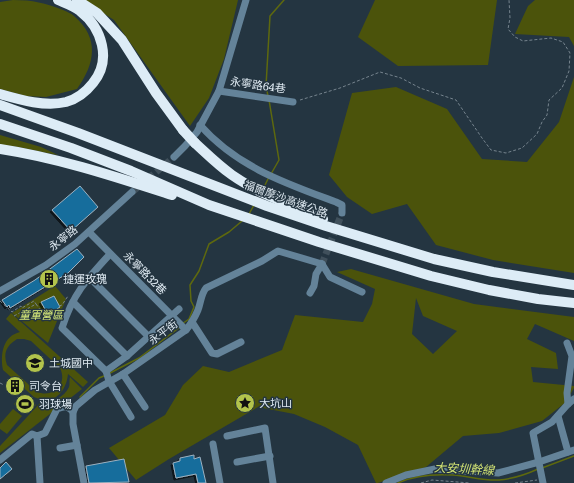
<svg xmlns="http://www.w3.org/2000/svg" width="574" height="483" viewBox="0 0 574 483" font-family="Literata,'Noto Sans TC',serif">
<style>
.green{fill:#4b530b;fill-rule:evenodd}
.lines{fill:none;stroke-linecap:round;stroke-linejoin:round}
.stream{stroke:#5e690e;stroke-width:1.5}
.building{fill:#136d9c;stroke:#9db1c0;filter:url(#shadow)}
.minor-tunnel{stroke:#40505b;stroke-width:7;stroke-dasharray:7 3.5;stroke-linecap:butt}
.path{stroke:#76848e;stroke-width:1;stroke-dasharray:3 2;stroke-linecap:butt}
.minor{stroke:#648399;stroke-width:7}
.highway{stroke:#ddecf6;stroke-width:10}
.highway-bridge{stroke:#ddecf6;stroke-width:10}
.labels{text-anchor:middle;stroke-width:3;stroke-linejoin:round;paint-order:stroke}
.street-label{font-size:11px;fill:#dee9f1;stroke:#243541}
.poi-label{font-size:11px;fill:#dee9f1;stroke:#243541;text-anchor:start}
.park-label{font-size:11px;font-style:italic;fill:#d7e97a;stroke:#243541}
.water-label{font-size:12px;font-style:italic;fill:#d2e374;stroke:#243541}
</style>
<defs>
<filter id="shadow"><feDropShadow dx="-2" dy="2" stdDeviation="0" flood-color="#0009"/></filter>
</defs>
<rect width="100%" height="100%" fill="#243541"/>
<g class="green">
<path d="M13 0C33 0 45 3 63 10 67 12 71 13 74 16 100 38 95 64 77 89L46 97 26 96 0 89V2Z"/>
<path d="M83 0H238L224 59 209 98 190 126 114 20Z"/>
<path d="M375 0H497L488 65 398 66 358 37Z"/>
<path d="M535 0H574V46L569 37 515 34 528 6Z"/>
<path d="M574 77V273L493 260 436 245 407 204 372 214 347 197 329 175 352 93 396 87 447 109 482 159 527 162 559 122Z"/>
<path d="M0 135 41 147 58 155C39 152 20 146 0 145Z"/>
<path d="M351 269 474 304 574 317V341L535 324 527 339 556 353 558 369 531 367 533 382 574 386V388L566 402 542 421 499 433 463 436 426 467 378 483H376L358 445 325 427 294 414 258 407 169 459 136 480 109 448 165 415 183 385 203 366 229 372 282 350 295 315 363 322 372 304 375 289 337 272ZM416 298 423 316 457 331 433 354 412 334Z"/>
<path d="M55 286 66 299 48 343 12 313Z"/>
<path d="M11 313 88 382 83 387 68 374C66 393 53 406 34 397L3 370C0 354 3 336 20 332L6 319ZM17 339H24L31 341 60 368C68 385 53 398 37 392L7 365C3 353 6 346 17 339Z"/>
<path d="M70 377 82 389 0 453V446L41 402C52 402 64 398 69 387 70 385 69 380 70 377Z"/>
<path d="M23 394 36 405 27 414 14 404Z"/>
<path d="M13 409 22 416 7 434 0 429V424Z"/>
</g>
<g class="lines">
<g class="stream">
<path d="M268 96 266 86 270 16 284 0"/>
<path d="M269 100 279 160 271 174"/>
<path d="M263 189 269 177"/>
<path d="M249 214 254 205"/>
<path d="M182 324 189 319 194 307 191 301 190 285 199 271 209 244 229 232 242 221"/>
<path d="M110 373 139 358 180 327"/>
<path d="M80 397 99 378 104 376"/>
<path d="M542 468 574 456"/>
<path d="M398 483C415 475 435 474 453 475 468 476 484 481 499 480 512 479 527 474 538 469"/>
</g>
</g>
<g class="building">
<path d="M80 186 98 207 71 231 52 210Z"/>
<path d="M77 249 84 257 68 273 10 308 9 305 7 307 2 300 35 280Z"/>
<path d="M54 296 60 307 57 309 60 312 50 318 41 302Z"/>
<path d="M194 455V459L200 457 206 483H198L196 474 176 478 173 463 180 461V458Z"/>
<path d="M124 459 129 482 89 483 86 466Z"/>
<path d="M6 462 12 469 0 479V468Z"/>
</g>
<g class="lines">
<g class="minor-tunnel">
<path d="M132 192 174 157"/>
<path d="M322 264 342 213"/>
</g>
<g class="path">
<path d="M300 100 340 88 380 72 401 78 420 88 456 100 482 138 491 150 506 153 522 148 537 134 542 122 547 115 549 100 562 88 569 71 570 53 563 42 551 38 523 41 515 37 508 29 510 18 509 0"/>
<path d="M0 301 12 312 21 306 22 308 34 301 36 304"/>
<path d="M59 306 62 305 68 296"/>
<path d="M14 316 36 304 44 315 48 313"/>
<path d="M0 383 4 385"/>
<path d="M421 483 432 480 470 483"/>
<path d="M515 483 537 480"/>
</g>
<g class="minor">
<path d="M219 91 293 102"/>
<path d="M200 125C237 167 285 183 336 202L342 205V213"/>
<path d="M174 157 185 146 197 132 219 91 246 0"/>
<path d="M89 232 186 330"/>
<path d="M322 264 330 277 362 292"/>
<path d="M89 277 148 336"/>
<path d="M0 291 46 265 75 244 132 192"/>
<path d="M310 293 314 286 316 274 322 264"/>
<path d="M73 302 127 356"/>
<path d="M192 322 212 353 217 354 241 342"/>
<path d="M567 343 572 356 567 393 568 404"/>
<path d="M106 371 62 328C73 294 86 280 110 254"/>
<path d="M123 374 145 407"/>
<path d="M558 416 568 452"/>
<path d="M131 417 109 381 106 371 127 356 179 309"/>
<path d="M37 436 40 483"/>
<path d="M227 436 265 428 273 483"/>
<path d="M213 444 220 483"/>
<path d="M60 448 77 445"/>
<path d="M0 460 32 434 37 436 45 433 57 409C65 406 67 405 73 412"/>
<path d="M237 462 270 456"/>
<path d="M84 483 73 424V412L76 406 95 390 123 374 186 330C191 324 195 317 198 310 201 302 201 294 206 288L262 261 278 251 322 264"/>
<path d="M386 483 406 475 435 469 498 473 539 462 574 450"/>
<path d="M543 483 533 433 552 422 568 404 574 399"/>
</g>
<g class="highway">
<path d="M77 0 97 13 122 40 156 93 183 130"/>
<path d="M0 94C21 100 45 107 66 102 77 99 86 92 93 83 112 60 102 28 80 11 74 6 65 3 58 0"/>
<path d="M0 105 78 133 267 206 326 226 434 259 493 272 574 285"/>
<path d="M0 124 71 148 131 171 209 205 319 242 431 276 489 290 538 299 574 303"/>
<path d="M195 143C207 154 218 165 232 175 259 194 292 205 323 219"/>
<path d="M0 149C59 158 116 177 172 195"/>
</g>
<path class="highway-bridge" d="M183 130 195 143"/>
</g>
<defs>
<g id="building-disc" transform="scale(1)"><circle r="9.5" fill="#b2c34c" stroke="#243541"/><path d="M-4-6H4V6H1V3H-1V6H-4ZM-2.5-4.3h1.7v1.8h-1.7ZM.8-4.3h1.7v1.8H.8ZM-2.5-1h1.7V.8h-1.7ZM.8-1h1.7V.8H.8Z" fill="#111"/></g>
<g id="school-disc" transform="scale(1)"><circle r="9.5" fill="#b2c34c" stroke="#243541"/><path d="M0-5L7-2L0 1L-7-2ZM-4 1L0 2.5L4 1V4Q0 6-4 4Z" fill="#111"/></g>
<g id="sight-disc" transform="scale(1)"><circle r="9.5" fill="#b2c34c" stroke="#243541"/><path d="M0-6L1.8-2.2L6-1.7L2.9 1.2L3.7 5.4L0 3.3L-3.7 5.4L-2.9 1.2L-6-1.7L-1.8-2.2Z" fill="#111"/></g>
<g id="stadium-disc" transform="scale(1)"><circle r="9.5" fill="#b2c34c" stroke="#243541"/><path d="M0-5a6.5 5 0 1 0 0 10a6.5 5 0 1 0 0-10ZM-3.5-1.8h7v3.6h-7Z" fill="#111"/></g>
</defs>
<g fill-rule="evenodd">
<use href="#building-disc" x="49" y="279"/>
<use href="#school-disc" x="35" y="363"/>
<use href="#building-disc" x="15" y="386"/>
<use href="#sight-disc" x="245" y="403"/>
<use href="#stadium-disc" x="25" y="404"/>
</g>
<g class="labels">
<g class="street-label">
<text transform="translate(258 85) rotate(8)" y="4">永寧路64巷</text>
<text transform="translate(286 199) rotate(20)" y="4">福爾摩沙高速公路</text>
<text transform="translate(63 238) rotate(-38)" y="4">永寧路</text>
<text transform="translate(145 273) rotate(45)" y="4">永寧路32巷</text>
<text transform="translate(163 332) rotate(-37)" y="4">永平街</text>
</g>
<g class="poi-label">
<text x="63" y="283">捷運玫瑰</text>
<text x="49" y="367">土城國中</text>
<text x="29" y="390">司令台</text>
<text x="259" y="407">大坑山</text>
<text x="39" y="408">羽球場</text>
</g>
<g class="park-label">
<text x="41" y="319">童軍營區</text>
</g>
<g class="water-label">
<text transform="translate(464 469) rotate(3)" y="4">大安圳幹線</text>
</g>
</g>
</svg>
